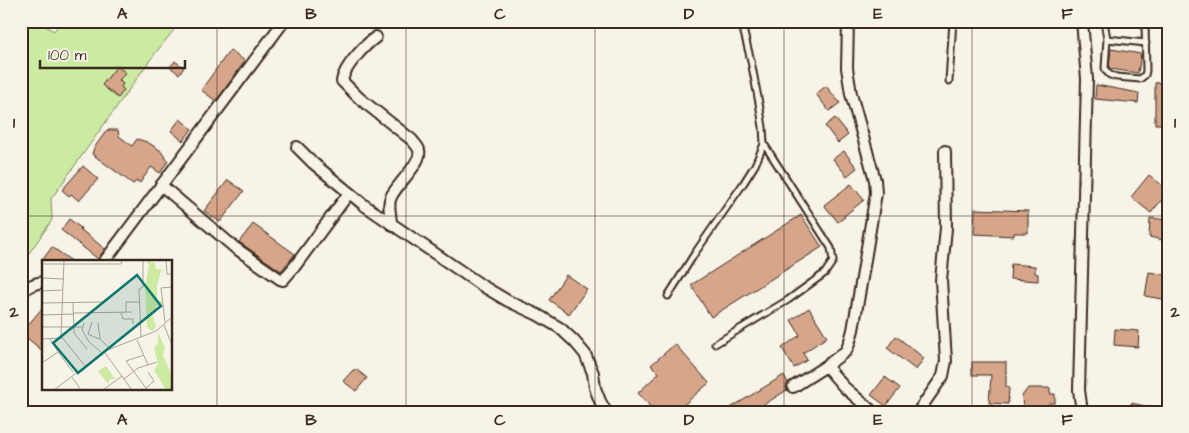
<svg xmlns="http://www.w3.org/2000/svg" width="1189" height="433" viewBox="0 0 1189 433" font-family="'Architects Daughter',sans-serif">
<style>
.green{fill:#cbeaa2;stroke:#838a60}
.building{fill:#d7a58a;stroke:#3b2a1e}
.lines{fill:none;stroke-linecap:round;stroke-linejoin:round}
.service-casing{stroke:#3b2a1e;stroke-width:9}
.minor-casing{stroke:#3b2a1e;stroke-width:14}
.service{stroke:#f7f3e8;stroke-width:5}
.minor{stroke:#f7f3e8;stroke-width:10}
.grid{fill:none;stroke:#3b2a1e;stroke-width:1;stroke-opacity:0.55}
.inset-road{fill:none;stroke:#aca397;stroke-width:1}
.view{fill:#0f766e;fill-opacity:0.15;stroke:#0f766e;stroke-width:2.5}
.inset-edge{fill:none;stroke:#3b2a1e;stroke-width:2.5}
.neatline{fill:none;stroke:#3b2a1e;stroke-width:2}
.grid-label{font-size:16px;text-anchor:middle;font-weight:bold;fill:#3b2a1e}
</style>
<rect width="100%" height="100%" fill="#f7f3e8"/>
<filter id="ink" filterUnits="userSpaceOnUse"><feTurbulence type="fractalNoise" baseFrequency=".02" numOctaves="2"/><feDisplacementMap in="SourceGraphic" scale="10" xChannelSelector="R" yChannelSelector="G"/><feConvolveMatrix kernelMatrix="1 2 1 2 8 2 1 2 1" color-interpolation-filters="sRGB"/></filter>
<g filter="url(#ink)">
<path class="green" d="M21 21H37L54 31 61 21H181L150 60 51 199 52 220 21 265Z"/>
<g class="building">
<path d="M1111 49 1141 54 1138 73 1110 69 1109 67Z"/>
<path d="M230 50 245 61 216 101 201 90Z"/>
<path d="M175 61 184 68 179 74 170 67Z"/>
<path d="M117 66 126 73 119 80 123 84 121 87 124 90 118 98 102 85Z"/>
<path d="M1168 82V124H1155V83Z"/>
<path d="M1096 85 1139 93 1138 103 1095 99Z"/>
<path d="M826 86 840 103 829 111 816 94Z"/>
<path d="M835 118 848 135 838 143 825 126Z"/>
<path d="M180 119 192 129 183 141 171 131Z"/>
<path d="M107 130H118L119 136 132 146 137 139 147 142 160 150 168 161 160 173 151 167 140 183 137 181 133 184 92 154 94 148Z"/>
<path d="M844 151 857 168 847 176 833 159Z"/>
<path d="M83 166 98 179 79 201 71 194 69 196 62 190Z"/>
<path d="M1149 175 1168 190V192L1151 213 1131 197Z"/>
<path d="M228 180 244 191 220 222 204 211Z"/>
<path d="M851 184 864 200 844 216 845 217 838 222 824 205Z"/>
<path d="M975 209 1028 211V233H1014V236L974 234Z"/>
<path d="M801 215 822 247 711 317 691 285Z"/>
<path d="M1150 218 1168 220V241L1149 237Z"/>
<path d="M69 219 81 228 80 229 105 249 98 259 61 230Z"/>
<path d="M253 224 295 254 281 271 239 242Z"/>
<path d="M52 247 73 262H41Z"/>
<path d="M1011 264 1035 266V273L1038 274V281L1010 279Z"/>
<path d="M1149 272 1168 275V300L1145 296Z"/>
<path d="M566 275 587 289 569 314 549 300Z"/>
<path d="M44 306V352L21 333Z"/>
<path d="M809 308 827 337 803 353 807 360 794 368 782 348 800 335 791 320Z"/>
<path d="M1115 329 1139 331 1138 347 1114 345Z"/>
<path d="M896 336 924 358 916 370 887 348Z"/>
<path d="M675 344 709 383 680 408 684 412H655L638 393 659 373 651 365Z"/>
<path d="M972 362H1006V387H1009L1008 404 989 403 991 375H972Z"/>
<path d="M353 370H357L367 378 356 391 343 381Z"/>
<path d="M784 375 788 383 786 387 787 390 752 412H724Z"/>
<path d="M885 377 900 388 886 406 871 395Z"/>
<path d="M1028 388H1050V394H1055V403H1049V412H1023L1022 396Z"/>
<path d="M1131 403 1155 408V412H1130Z"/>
</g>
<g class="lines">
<g class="service-casing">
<g id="service">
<path d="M1104 21 1107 39 1105 68 1106 71 1110 75 1117 77 1140 79 1145 75 1146 71 1145 21"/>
<path d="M1107 39 1146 43"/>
<path d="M949 81 953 21"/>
<path d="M668 296 695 253 743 184 755 165 764 144 763 127 759 103 751 61 741 21"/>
<path d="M715 344 788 300 825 273 833 261 831 248 764 144"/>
</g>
</g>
<g class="minor-casing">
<g id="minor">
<path d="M1082 21 1087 79 1079 390 1082 412"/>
<path d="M376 37C365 45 344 67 342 81L359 98 412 140C414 143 418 146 419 150 423 162 396 185 391 197 387 205 391 215 391 224"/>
<path d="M297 147 313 163 364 205 481 285 508 301 538 315 560 328 574 341 585 354 593 373 595 388 600 401 606 412"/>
<path d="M161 185 234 247 280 279 283 280 295 266 349 193"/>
<path d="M104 262 284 21"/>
<path d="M21 293C27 286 35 283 44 282"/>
<path d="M826 366 844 387 873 412"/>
<path d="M793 387 826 366 846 351 849 344 853 330 863 272 876 193 875 180 851 94 847 68 848 21"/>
<path d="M918 412 943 376 946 361 941 280 946 228 945 151"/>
</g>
</g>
<use href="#service" class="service"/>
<use href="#minor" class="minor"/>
</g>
</g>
<path class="grid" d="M217 21V412M406 21V412M595 21V412M784 21V412M972 21V412M21 216H1168"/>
<g transform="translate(42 260)">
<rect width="130" height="130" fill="#f7f3e8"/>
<path d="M104 0 113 3 114 9 123 10 119 11 115 26V41H120L121 45 114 46V52L110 53 114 67 110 71 105 68 103 27 107 5ZM116 72 123 88 121 96 128 111 130 130H124L112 110 116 104 112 88 116 83ZM64 106 73 119H68L66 124 56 111Z" fill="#cbeaa2"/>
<path class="inset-road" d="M22 0 19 76 43 106M124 0 125 14H130M0 4H79L80 0M0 18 22 19M0 31 21 30M31 42 32 73 45 89M0 43 62 42M84 52V42H97M31 53 90 52M79 53 81 59H91V64M0 55 32 54M50 62 46 74 57 79M123 62 119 28 130 27M42 63 40 70 47 82 60 93M56 63 58 79 68 89M122 65 130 85M0 67H41M99 77 97 29 101 27V0M0 79 20 78M95 80 106 105M16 92 31 112M63 93 90 130M102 95 84 101 104 128M0 103 16 92 8 79M30 117 39 130M82 119 96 108 115 102M12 130 63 91 114 71 130 57M61 130 80 116M102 130 112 121 106 112"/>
<path class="view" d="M95 15 119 46 36 113 11 83Z"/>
<rect width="130" height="130" class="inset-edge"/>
</g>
<rect width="1189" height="433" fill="none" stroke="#f7f3e8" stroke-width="55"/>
<path d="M40 60v8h145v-8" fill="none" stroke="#3b2a1e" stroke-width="2.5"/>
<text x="48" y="60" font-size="15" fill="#3b2a1e" stroke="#f7f3e8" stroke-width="4" paint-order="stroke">100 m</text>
<rect x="28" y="28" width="1134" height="378" class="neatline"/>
<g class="grid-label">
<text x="122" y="19">A</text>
<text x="311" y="19">B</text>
<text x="500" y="19">C</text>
<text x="689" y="19">D</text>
<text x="878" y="19">E</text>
<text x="1067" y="19">F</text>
<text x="14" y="128">1</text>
<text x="1175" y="128">1</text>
<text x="14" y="317">2</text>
<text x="1175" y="317">2</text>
<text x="122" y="425">A</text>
<text x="311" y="425">B</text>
<text x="500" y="425">C</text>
<text x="689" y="425">D</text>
<text x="878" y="425">E</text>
<text x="1067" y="425">F</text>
</g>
</svg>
